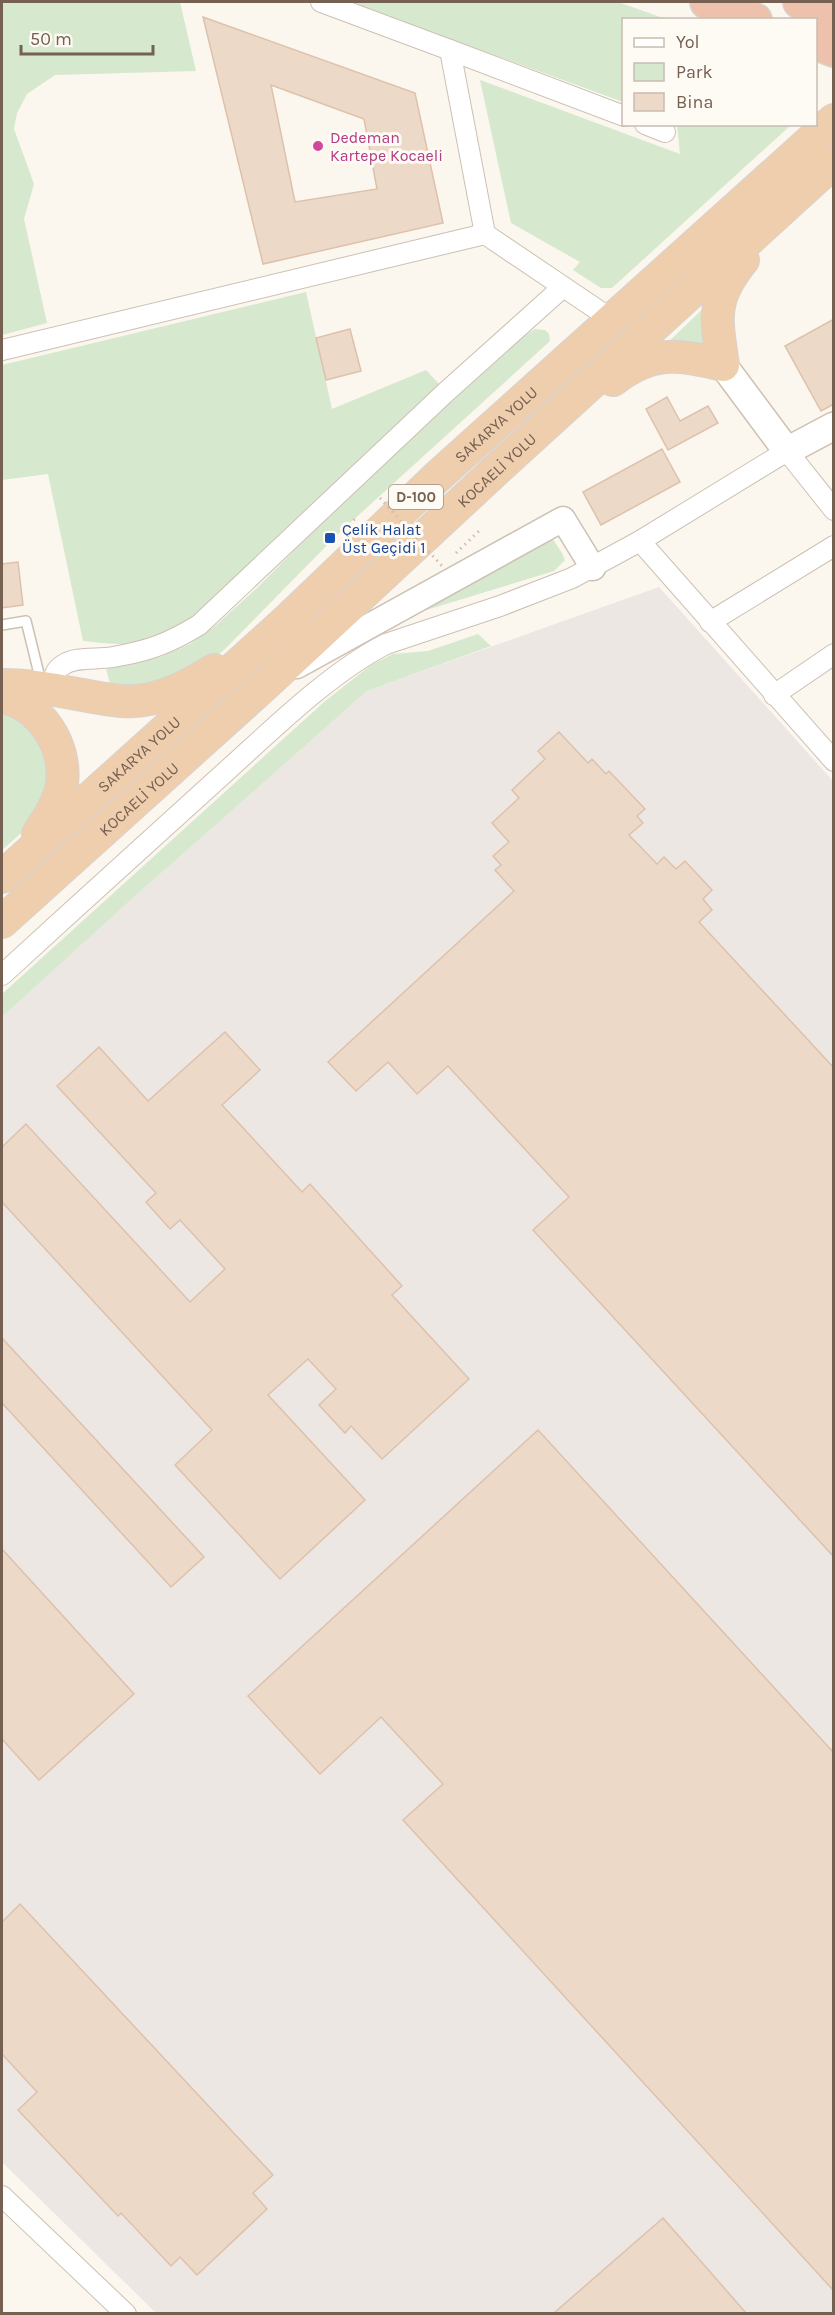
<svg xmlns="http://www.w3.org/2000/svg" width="835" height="2315" viewBox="0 0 835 2315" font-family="Karla,sans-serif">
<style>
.industrial{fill:#ece7e2}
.green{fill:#d6e8cd}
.building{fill:#edd9c8;stroke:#dec1ab;stroke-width:1.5;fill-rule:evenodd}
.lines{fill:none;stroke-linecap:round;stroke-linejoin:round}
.service-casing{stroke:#cdc0b4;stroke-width:12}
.minor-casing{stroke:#cdc0b4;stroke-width:22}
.tertiary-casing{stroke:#cdc0b4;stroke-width:27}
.secondary-casing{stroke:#cfc0b2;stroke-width:30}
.trunk-casing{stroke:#d8d2cf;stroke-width:34}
.motorway-casing{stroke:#d8d2cf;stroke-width:36}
.path{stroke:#d3bcab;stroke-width:3;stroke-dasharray:1.5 4.5;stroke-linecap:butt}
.service{stroke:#fff;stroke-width:9}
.minor{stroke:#fff;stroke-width:20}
.tertiary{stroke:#fff;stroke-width:24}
.secondary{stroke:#fff;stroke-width:27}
.trunk{stroke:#efceae;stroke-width:32}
.motorway{stroke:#edc1ac;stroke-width:33}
.path-bridge{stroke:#d3bcab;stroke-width:3;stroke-dasharray:1.5 4.5;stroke-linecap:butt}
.hotel-dot{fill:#d1479c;stroke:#fefaf4;stroke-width:2}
.transit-dot{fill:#1a4fb4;stroke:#fefaf4;stroke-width:2}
.labels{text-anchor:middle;stroke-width:6;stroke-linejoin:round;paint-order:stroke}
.shield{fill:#fefaf4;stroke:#9e8e83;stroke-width:1.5}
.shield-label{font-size:15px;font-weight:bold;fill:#756052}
.hotel-label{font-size:16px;fill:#b23c85;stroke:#fefaf4;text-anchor:start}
.street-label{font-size:16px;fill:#756052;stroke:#fefaf4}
.transit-label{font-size:16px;fill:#164399;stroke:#fefaf4;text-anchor:start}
</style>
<rect width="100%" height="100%" fill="#fbf7ee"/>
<path class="industrial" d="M659 587 833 781V2313H156L2 2162V1017L134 897 367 691Z"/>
<g class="green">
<path d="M2 2H180L196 71 55 75 27 94 17 113 14 129 34 184 24 219 47 323 2 335Z"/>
<path d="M349 2H618L666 19 624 20 623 102Z"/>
<path d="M480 80 680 154 677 125H791L612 288H601L573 270 580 262 511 223Z"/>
<path d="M306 292 332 409 426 370 440 385C370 452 301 521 228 586 211 601 186 629 164 637 139 647 109 644 83 641L48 474 2 480V365Z"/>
<path d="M709 303 715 355 662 348Z"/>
<path d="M535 329 545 330 549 334 550 341 340 532 224 650 197 672 168 684 112 691 106 669 160 657 190 644 215 626 258 587 408 436 520 339Z"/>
<path d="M552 538 562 553 565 560 554 571 420 612Z"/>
<path d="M478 634 491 646 367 691 134 897 2 1017V994L324 702 371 665 393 654 428 651Z"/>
<path d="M2 711 34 726 56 779 28 827 2 850Z"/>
</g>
<g class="building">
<path d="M203 17 415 93 443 223 263 264ZM271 85 364 119 377 189 295 202Z"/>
<path d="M834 319V404L821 411 785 346Z"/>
<path d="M350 329 361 371 326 380 316 338Z"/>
<path d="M667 397 680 421 708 406 718 423 668 450 646 409Z"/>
<path d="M662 449 680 482 601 525 583 492Z"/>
<path d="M18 562 23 605 2 608V564Z"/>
<path d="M559 732 588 763 592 759 606 774 609 771 645 809 637 816 643 823 629 835 657 864 664 857 676 869 685 861 712 890 703 899 712 910 699 922 834 1068V1557L533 1230 569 1197 448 1066 417 1094 388 1062 356 1091 328 1062 514 891 495 870 501 865 493 856 509 842 492 823 519 798 512 790 545 759 538 751Z"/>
<path d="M225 1032 260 1070 222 1105 302 1192 310 1184 329 1205 402 1286 392 1295 469 1379 382 1459 351 1426 345 1433 319 1405 336 1389 308 1359 268 1395 365 1500 280 1579 175 1465 212 1430 2 1202V1147L26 1124 190 1302 225 1269 180 1220 170 1229 146 1202 156 1193 57 1086 99 1047 148 1101Z"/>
<path d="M2 1338 204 1557 171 1587 2 1403Z"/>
<path d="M538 1430 834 1753V2291L403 1820 443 1784 381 1717 320 1774 248 1696Z"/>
<path d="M2 1549 134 1694 39 1780 2 1739Z"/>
<path d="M20 1904 273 2175 253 2193 267 2209 197 2275 180 2257 171 2266 121 2213 118 2216 18 2110 37 2092 2 2054V1922Z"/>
<path d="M663 2218 746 2313H554Z"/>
</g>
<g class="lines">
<g class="service-casing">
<path id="service" d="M2 625 26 621 41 682"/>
</g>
<g class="minor-casing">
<g id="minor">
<path d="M321 2 450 50 485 234"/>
<path d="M450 50 624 116"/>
<path d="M645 124 665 132"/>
<path d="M2 350 485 234 611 319"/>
<path d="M640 541 834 761"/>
<path d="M710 622 834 546"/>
<path d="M51 689C53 680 54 670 63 665 76 656 97 660 113 657 148 651 168 644 199 625L446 392 563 287"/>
<path d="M774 695 834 654"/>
<path d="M2 975C75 908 148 842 222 775 270 732 329 673 386 644L500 606 572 578 640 541 787 451 834 510"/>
<path d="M2 2196 126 2314"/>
</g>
</g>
<g class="tertiary-casing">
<path id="tertiary" d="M297 666 563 519 593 568"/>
</g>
<g class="secondary-casing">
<path id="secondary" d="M723 365 787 451 834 426"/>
</g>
<g class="trunk-casing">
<g id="trunk">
<path d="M613 380C652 350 677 354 723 365 716 317 711 300 743 260"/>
<path d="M2 685C25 685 48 688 71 693 97 697 124 705 150 699 173 694 194 683 214 670"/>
<path d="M2 697C40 704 67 745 62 784 59 803 48 819 38 834"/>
<path id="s1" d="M2 877 282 625 437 477 834 120"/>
<path id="s2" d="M2 922 269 681 496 470 834 162"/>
</g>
</g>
<g class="motorway-casing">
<g id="motorway">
<path d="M707 2 755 20"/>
<path d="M800 2 834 15"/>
<path d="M816 43 834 50"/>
</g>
</g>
<g class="path">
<path d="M340 532 355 519"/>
<path d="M456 553 479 531"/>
</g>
<use href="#service" class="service"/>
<use href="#minor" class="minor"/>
<use href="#tertiary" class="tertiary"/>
<use href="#secondary" class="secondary"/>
<use href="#trunk" class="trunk"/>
<use href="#motorway" class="motorway"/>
<path class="path-bridge" d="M380 498 442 566"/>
</g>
<circle class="hotel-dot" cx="318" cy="146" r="6"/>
<rect class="transit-dot" x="324" y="532" width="12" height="12" rx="3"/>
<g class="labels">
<rect class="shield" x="389" y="485" width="54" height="24" rx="4.5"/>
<g class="shield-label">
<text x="416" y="502">D-100</text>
</g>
<g class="hotel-label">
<text x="330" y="143">Dedeman<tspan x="330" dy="18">Kartepe Kocaeli</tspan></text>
</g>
<g class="street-label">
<text dy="6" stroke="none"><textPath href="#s1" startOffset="670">SAKARYA YOLU</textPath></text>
<text dy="6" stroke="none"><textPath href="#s2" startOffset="670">KOCAELİ YOLU</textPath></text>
<text dy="6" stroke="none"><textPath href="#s1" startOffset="184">SAKARYA YOLU</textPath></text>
<text dy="6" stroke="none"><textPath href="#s2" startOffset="184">KOCAELİ YOLU</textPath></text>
</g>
<g class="transit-label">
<text x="342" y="535">Çelik Halat<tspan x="342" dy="18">Üst Geçidi 1</tspan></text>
</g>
</g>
<rect width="835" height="2315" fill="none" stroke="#756052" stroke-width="6"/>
<rect x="622" y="18" width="195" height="108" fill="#fefaf4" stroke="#c7bcb3" stroke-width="1.5"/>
<rect x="634" y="38" width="30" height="9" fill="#ffffff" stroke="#c7bcb3" stroke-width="1.5"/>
<text x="676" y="48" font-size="18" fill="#756052">Yol</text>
<rect x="634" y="63" width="30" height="18" fill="#d6e8cd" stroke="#c7bcb3" stroke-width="1.5"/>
<text x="676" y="78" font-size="18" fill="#756052">Park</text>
<rect x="634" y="93" width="30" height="18" fill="#edd9c8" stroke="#c7bcb3" stroke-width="1.5"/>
<text x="676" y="108" font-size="18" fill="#756052">Bina</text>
<path d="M21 45v9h132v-9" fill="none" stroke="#756052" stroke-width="3"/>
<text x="30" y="45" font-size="18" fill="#756052" stroke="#fefaf4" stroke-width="4.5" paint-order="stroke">50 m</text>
</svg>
